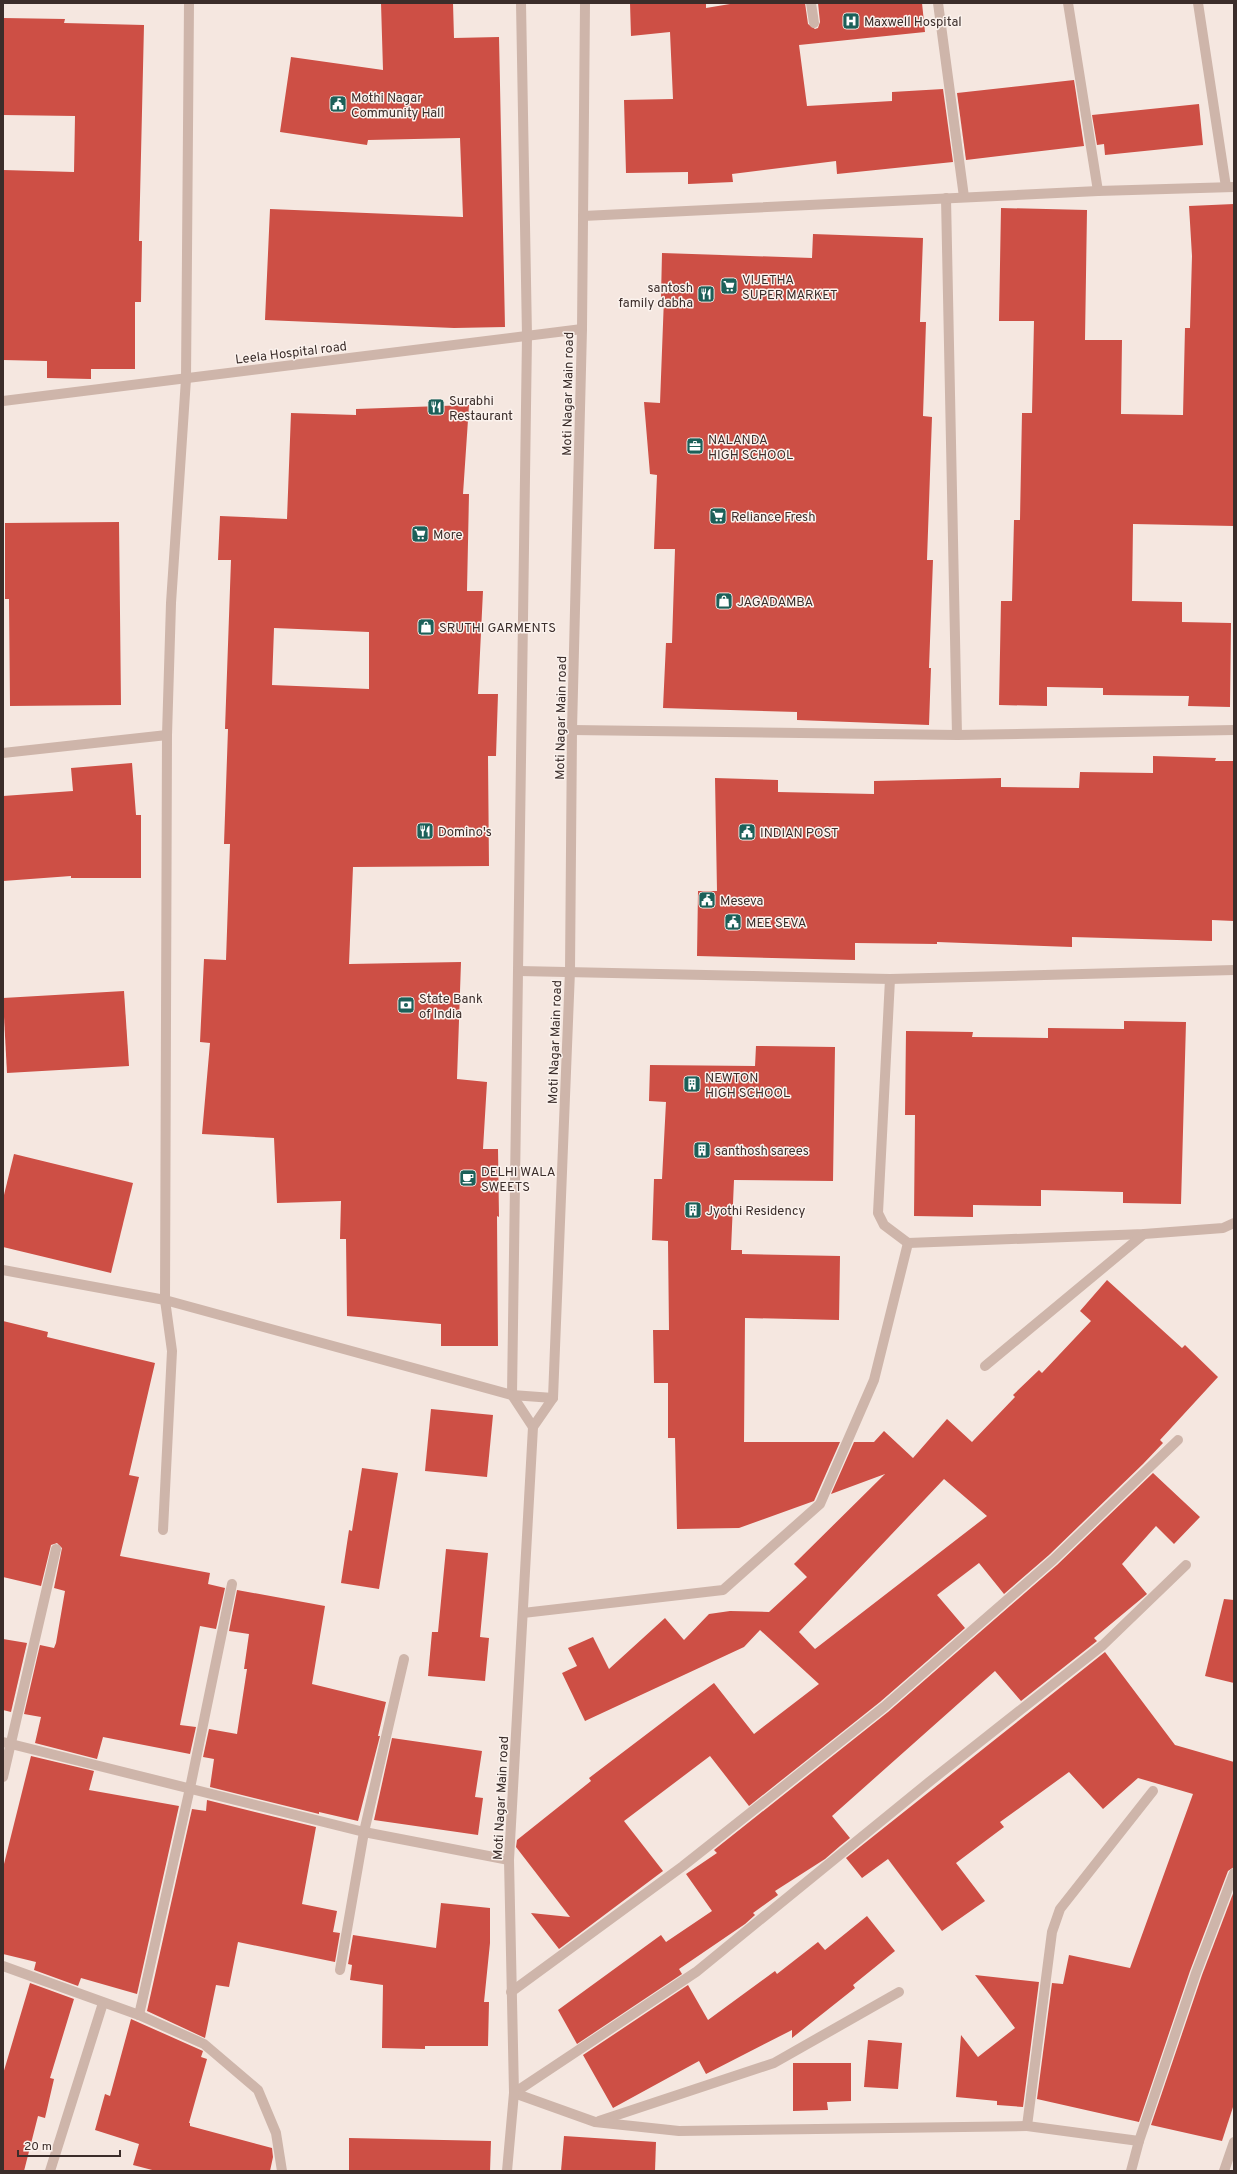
<svg xmlns="http://www.w3.org/2000/svg" width="1237" height="2174" viewBox="0 0 1237 2174" font-family="Overpass,sans-serif">
<style>
.building{fill:#cd4f45;fill-rule:evenodd}
.lines{fill:none;stroke-linecap:round;stroke-linejoin:round}
.minor{stroke:#ceb5aa;stroke-width:10}
.labels{text-anchor:middle;stroke-width:3;stroke-linejoin:round;paint-order:stroke}
.poi-label{font-size:13px;fill:#3b2d2a;stroke:#fbf2ed;text-anchor:start}
.street-label{font-size:13px;fill:#3b2d2a;stroke:#fbf2ed}
</style>
<rect width="100%" height="100%" fill="#f5e7e0"/>
<g class="building">
<path d="M381 3H453L454 38 499 37 505 327 454 328 265 320 270 209 463 217 460 138 368 140 367 145 280 132 291 57 383 70Z"/>
<path d="M630 3H706V8L736 3H805L808 24 815 29 818 28 820 22 818 3H922L925 32 799 45 807 106 892 101V92L943 89 953 162 837 174 836 161 732 174 733 182 688 184V172L626 173 624 100 673 99 670 32 631 36Z"/>
<path d="M3 18 65 19 64 23 144 25 139 241H142L141 302H135V369H91V379L47 378V361L3 360V170L74 172 75 116 3 115Z"/>
<path d="M1074 80 1084 146 966 160 957 93Z"/>
<path d="M1199 104 1203 145 1105 155 1104 144 1097 145 1092 115Z"/>
<path d="M1234 204V526L1133 524 1132 601 1182 602V622L1231 623 1230 707 1188 706 1189 696 1103 695V688L1047 687V706L999 705 1001 601H1012L1014 520H1020L1022 413H1032L1034 321H999L1001 208 1087 210 1085 340H1122L1121 414 1183 415 1185 328H1190L1192 256 1189 206Z"/>
<path d="M813 234 923 238 920 322H926L923 416 932 417 927 560H933L929 668H931L929 725 797 720V712L663 708 666 643H672L675 549H654L657 475 650 474 644 402 660 403 664 298H661L662 253 812 258Z"/>
<path d="M469 405 463 494H469L467 591H483L478 694H498L496 756H488L489 866 353 867 349 964 461 962 457 1079 487 1082 483 1149H498L499 1217 497 1216 498 1346H441V1324L347 1316 346 1239H340L341 1201 277 1203 274 1138 202 1134 210 1043 200 1042 204 959 226 960 230 844H224L228 729H225L231 560H218L220 516 287 519 291 413 356 415V409ZM274 628 369 632V689L272 685Z"/>
<path d="M119 522 121 705 10 706 9 599H5V523Z"/>
<path d="M1153 756 1216 758 1215 761H1234V921L1212 920V941L1072 937V947L937 942V944L855 943V960L697 956 698 891H717L715 778 778 780V792L874 794V781L1001 778V787L1079 788 1080 772 1153 773Z"/>
<path d="M132 763 136 815H141V878H71V876L3 881V796L73 791 71 768Z"/>
<path d="M124 991 129 1066 7 1073 3 998Z"/>
<path d="M1124 1021 1186 1022 1181 1204 1123 1203V1192L1041 1190V1206L973 1205V1217L914 1216 915 1115H905L906 1031 973 1032 972 1037 1048 1038V1028L1124 1029Z"/>
<path d="M756 1046 835 1047 833 1181 734 1180 731 1250H742V1254L840 1256 839 1320 745 1318 744 1442H840L814 1501 739 1528 677 1529 675 1438H668V1383H654L653 1330H669L668 1241 652 1240 654 1179H662L666 1102 649 1101 650 1065 755 1066Z"/>
<path d="M14 1154 133 1183 111 1273 3 1247V1199Z"/>
<path d="M1107 1280 1182 1348 1185 1345 1218 1377 1160 1440 1163 1443 1143 1464 1049 1555 1004 1594 979 1563 937 1595 965 1628 880 1702 749 1806 710 1756 624 1821 663 1871 559 1949 531 1913 570 1917 516 1847 517 1840 591 1781 589 1778 714 1683 754 1734 819 1684 760 1630 744 1647 585 1721 562 1673 577 1666 568 1648 593 1637 609 1669 665 1618 684 1640 709 1614 730 1611 769 1612 807 1577 794 1564 885 1474 831 1494 854 1442H874L884 1431 913 1458 947 1419 972 1442 1015 1397 1013 1395 1039 1370 1042 1373 1091 1321 1080 1311ZM944 1479 987 1516 815 1649 799 1632Z"/>
<path d="M3 1321 48 1332 47 1337 155 1363 129 1475 139 1477 120 1556 210 1573 208 1584 225 1588 216 1629 200 1626 180 1725 196 1727 190 1754 103 1737 97 1759 35 1743 41 1717 24 1714 40 1645 54 1648 56 1643 65 1591 54 1588 62 1548 57 1543 51 1545 41 1586 3 1577Z"/>
<path d="M431 1409 493 1415 487 1477 425 1471Z"/>
<path d="M362 1468 398 1473 379 1589 341 1583 349 1530 352 1531Z"/>
<path d="M1153 1473 1200 1517 1174 1544 1156 1526 1122 1564 1147 1594 1094 1638 1097 1641 1021 1701 995 1671 832 1816 850 1838 840 1846 825 1859 775 1891 778 1895 753 1913 755 1915 745 1924 679 1969 682 1974 577 2044 558 2010 661 1935 666 1942 712 1911 686 1874 717 1853 714 1850 888 1712 1057 1565Z"/>
<path d="M446 1549 488 1553 480 1637 489 1638 485 1681 428 1676 432 1632H438Z"/>
<path d="M237 1590 325 1606 312 1684 386 1702 378 1736H380L358 1821 319 1812V1814L210 1787 214 1759 203 1757 209 1729 237 1734 247 1669H244L249 1634 229 1631Z"/>
<path d="M1224 1599 1234 1600V1683L1205 1676Z"/>
<path d="M3 1639 27 1643 11 1712 3 1710Z"/>
<path d="M1105 1652 1175 1745 1234 1762V1867L1228 1871 1190 1971 1139 2122 1037 2099 1052 1983 1063 1984 1069 1955 1130 1968 1193 1794 1138 1778 1103 1809 1069 1772 1000 1822 1004 1827 956 1863 985 1901 942 1931 888 1859 862 1878 846 1858Z"/>
<path d="M392 1738 482 1751 475 1797 483 1798 478 1835 374 1820Z"/>
<path d="M31 1756 94 1771 89 1790 179 1806 137 1994 81 1978 78 1986 34 1970 36 1962 3 1954V1868Z"/>
<path d="M207 1800 316 1827 302 1904 337 1911 333 1932 340 1933 335 1962 238 1942 229 1987 216 1985 205 2038 147 2011 192 1809 206 1811Z"/>
<path d="M1234 1891V2104L1222 2141 1151 2125 1202 1975Z"/>
<path d="M441 1903 490 1908V1943L484 2002H489L488 2046H425V2049L382 2048 383 1985 350 1980 352 1965 348 1964 353 1935 436 1948Z"/>
<path d="M867 1916 895 1951 853 1985 855 1988 792 2038V2030L706 2074 699 2061 613 2108 583 2055 688 1985 708 2020 775 1971 777 1974 818 1942 825 1950Z"/>
<path d="M975 1975 1039 1982 1023 2107 997 2105V2101L956 2097 961 2035 978 2057 1015 2028Z"/>
<path d="M30 1983 74 1999 50 2078 54 2079 45 2118 38 2116 24 2171H3V2074Z"/>
<path d="M131 2019 203 2051 201 2057 207 2059 189 2123H190V2126L272 2148 273 2157 270 2171H156L133 2165 139 2144 95 2130 105 2094 110 2096Z"/>
<path d="M868 2040 902 2043 898 2089 864 2087Z"/>
<path d="M793 2063H851V2101L827 2102 828 2110 793 2111Z"/>
<path d="M564 2136 656 2142 655 2171H561Z"/>
<path d="M349 2138 491 2141 490 2171H349Z"/>
</g>
<g class="lines">
<g class="minor">
<path d="M521 3 527 336 512 1395 533 1427"/>
<path d="M811 3 814 23"/>
<path d="M938 3 964 197"/>
<path d="M1068 3 1098 191"/>
<path d="M1198 3 1226 187"/>
<path d="M946 198 957 735"/>
<path d="M583 216 1098 191 1234 187"/>
<path d="M3 401 582 329"/>
<path d="M572 730 957 735 1234 730"/>
<path d="M3 753 167 735"/>
<path d="M519 971 890 979 1234 970"/>
<path d="M890 979 878 1213 884 1225 908 1243 1144 1234 1223 1228 1234 1223"/>
<path d="M3 1270 165 1300 512 1395 553 1398"/>
<path d="M985 1366 1144 1234"/>
<path d="M163 1530 172 1351 165 1300 167 735 171 603 186 379 189 3"/>
<path d="M523 1613 723 1590 820 1504 874 1380 908 1243"/>
<path d="M3 1742 364 1832 509 1860"/>
<path d="M3 1777 56 1549"/>
<path d="M3 1966 139 2015 204 2044 258 2090 276 2133 282 2171"/>
<path d="M340 1970 364 1832 404 1659"/>
<path d="M511 1992 683 1866 884 1707 1053 1560 1178 1440"/>
<path d="M139 2015 190 1788 232 1584"/>
<path d="M514 2093 696 1972 929 1782 1103 1645 1186 1565"/>
<path d="M514 2093 595 2122 679 2131 1027 2126"/>
<path d="M599 2121 774 2063 899 1992"/>
<path d="M1139 2141 1027 2126 1052 1932 1060 1909 1153 1791"/>
<path d="M50 2171 103 2003"/>
<path d="M507 2171 514 2093 509 1860 533 1427 553 1398 570 971 572 730 582 329 585 3"/>
<path d="M1131 2171 1139 2141 1196 1973 1234 1873"/>
<path d="M1224 2171 1234 2142"/>
</g>
</g>
<defs>
<g id="hospital-square" transform="scale(0.9)"><rect x="-9" y="-9" width="18" height="18" rx="4" fill="#1c6059" stroke="#fbf2ed"/><path d="M-5-5h3v3.5h4V-5h3V5h-3V1.5h-4V5h-3Z" fill="#fff"/></g>
<g id="civic-square" transform="scale(0.9)"><rect x="-9" y="-9" width="18" height="18" rx="4" fill="#1c6059" stroke="#fbf2ed"/><path d="M-.6-6.5H3V-4.5H.6V-3L4-1V1h2V6H-6V1h2V-1L-.6-3ZM-1.2 2.5V6h2.4V2.5Z" fill="#fff"/></g>
<g id="supermarket-square" transform="scale(0.9)"><rect x="-9" y="-9" width="18" height="18" rx="4" fill="#1c6059" stroke="#fbf2ed"/><path d="M-6-5.5h2.5l.6 2H6L4.5 2H-2.5L-4.4-4H-6ZM-1.5 3.2a1.3 1.3 0 1 0 .1 0ZM3 3.2a1.3 1.3 0 1 0 .1 0Z" fill="#fff"/></g>
<g id="restaurant-square" transform="scale(0.9)"><rect x="-9" y="-9" width="18" height="18" rx="4" fill="#1c6059" stroke="#fbf2ed"/><path d="M-5-6h1v4h1v-4h1v4h1v-4h1v5L-1.5 .5V6h-2V.5L-5-1ZM5-6V6H3V1.5H1.5Q1.5-4 5-6Z" fill="#fff"/></g>
<g id="office-square" transform="scale(0.9)"><rect x="-9" y="-9" width="18" height="18" rx="4" fill="#1c6059" stroke="#fbf2ed"/><path d="M-6-3h4V-5.5h4V-3h4V5H-6ZM-1-4.5V-3h2v-1.5ZM-6 0V1H6V0Z" fill="#fff"/></g>
<g id="shop-square" transform="scale(0.9)"><rect x="-9" y="-9" width="18" height="18" rx="4" fill="#1c6059" stroke="#fbf2ed"/><path d="M-5-2.5h2.3a2.7 3.5 0 0 1 5.4 0H5L5.5 6h-11ZM-1.5-2.5h3a1.5 2.3 0 0 0-3 0Z" fill="#fff"/></g>
<g id="bank-square" transform="scale(0.9)"><rect x="-9" y="-9" width="18" height="18" rx="4" fill="#1c6059" stroke="#fbf2ed"/><path d="M-6-4H6V4H-6ZM0-2.3a2.3 2.3 0 1 0 0 4.6a2.3 2.3 0 1 0 0-4.6Z" fill="#fff"/></g>
<g id="building-square" transform="scale(0.9)"><rect x="-9" y="-9" width="18" height="18" rx="4" fill="#1c6059" stroke="#fbf2ed"/><path d="M-4-6H4V6H1V3H-1V6H-4ZM-2.5-4.3h1.7v1.8h-1.7ZM.8-4.3h1.7v1.8H.8ZM-2.5-1h1.7V.8h-1.7ZM.8-1h1.7V.8H.8Z" fill="#fff"/></g>
<g id="cafe-square" transform="scale(0.9)"><rect x="-9" y="-9" width="18" height="18" rx="4" fill="#1c6059" stroke="#fbf2ed"/><path d="M-5.5-4.5H6V0H3Q3 3.5 0 3.5H-2.5Q-5.5 3.5-5.5 0ZM3-3.2v2h1.7v-2ZM-6 4.5H4V6H-6Z" fill="#fff"/></g>
</defs>
<g fill-rule="evenodd">
<use href="#hospital-square" x="851" y="21"/>
<use href="#civic-square" x="338" y="104"/>
<use href="#supermarket-square" x="729" y="286"/>
<use href="#restaurant-square" x="706" y="294"/>
<use href="#restaurant-square" x="436" y="407"/>
<use href="#office-square" x="695" y="446"/>
<use href="#supermarket-square" x="718" y="516"/>
<use href="#supermarket-square" x="420" y="534"/>
<use href="#shop-square" x="724" y="601"/>
<use href="#shop-square" x="426" y="627"/>
<use href="#restaurant-square" x="425" y="831"/>
<use href="#civic-square" x="747" y="832"/>
<use href="#civic-square" x="707" y="900"/>
<use href="#civic-square" x="733" y="922"/>
<use href="#bank-square" x="406" y="1005"/>
<use href="#building-square" x="692" y="1084"/>
<use href="#building-square" x="702" y="1150"/>
<use href="#cafe-square" x="468" y="1178"/>
<use href="#building-square" x="693" y="1210"/>
</g>
<g class="labels">
<g class="poi-label">
<text x="864" y="26">Maxwell Hospital</text>
<text x="351" y="102">Mothi Nagar<tspan x="351" dy="15">Community Hall</tspan></text>
<text x="742" y="284">VIJETHA<tspan x="742" dy="15">SUPER MARKET</tspan></text>
<text x="693" y="292" text-anchor="end">santosh<tspan x="693" dy="15">family dabha</tspan></text>
<text x="449" y="405">Surabhi<tspan x="449" dy="15">Restaurant</tspan></text>
<text x="708" y="444">NALANDA<tspan x="708" dy="15">HIGH SCHOOL</tspan></text>
<text x="731" y="521">Reliance Fresh</text>
<text x="433" y="539">More</text>
<text x="737" y="606">JAGADAMBA</text>
<text x="439" y="632">SRUTHI GARMENTS</text>
<text x="438" y="836">Domino's</text>
<text x="760" y="837">INDIAN POST</text>
<text x="720" y="905">Meseva</text>
<text x="746" y="927">MEE SEVA</text>
<text x="419" y="1003">State Bank<tspan x="419" dy="15">of India</tspan></text>
<text x="705" y="1082">NEWTON<tspan x="705" dy="15">HIGH SCHOOL</tspan></text>
<text x="715" y="1155">santhosh sarees</text>
<text x="481" y="1176">DELHI WALA<tspan x="481" dy="15">SWEETS</tspan></text>
<text x="706" y="1215">Jyothi Residency</text>
</g>
<g class="street-label">
<text transform="translate(291 352) rotate(-7)" y="5">Leela Hospital road</text>
<text transform="translate(567 394) rotate(-89)" y="5">Moti Nagar Main road</text>
<text transform="translate(560 718) rotate(-89)" y="5">Moti Nagar Main road</text>
<text transform="translate(554 1042) rotate(-88)" y="5">Moti Nagar Main road</text>
<text transform="translate(500 1798) rotate(-87)" y="5">Moti Nagar Main road</text>
</g>
</g>
<rect width="1237" height="2174" fill="none" stroke="#3b2d2a" stroke-width="8"/>
<path d="M18 2150v6h102v-6" fill="none" stroke="#3b2d2a" stroke-width="2"/>
<text x="24" y="2150" font-size="12" fill="#3b2d2a" stroke="#fbf2ed" stroke-width="3" paint-order="stroke">20 m</text>
</svg>
